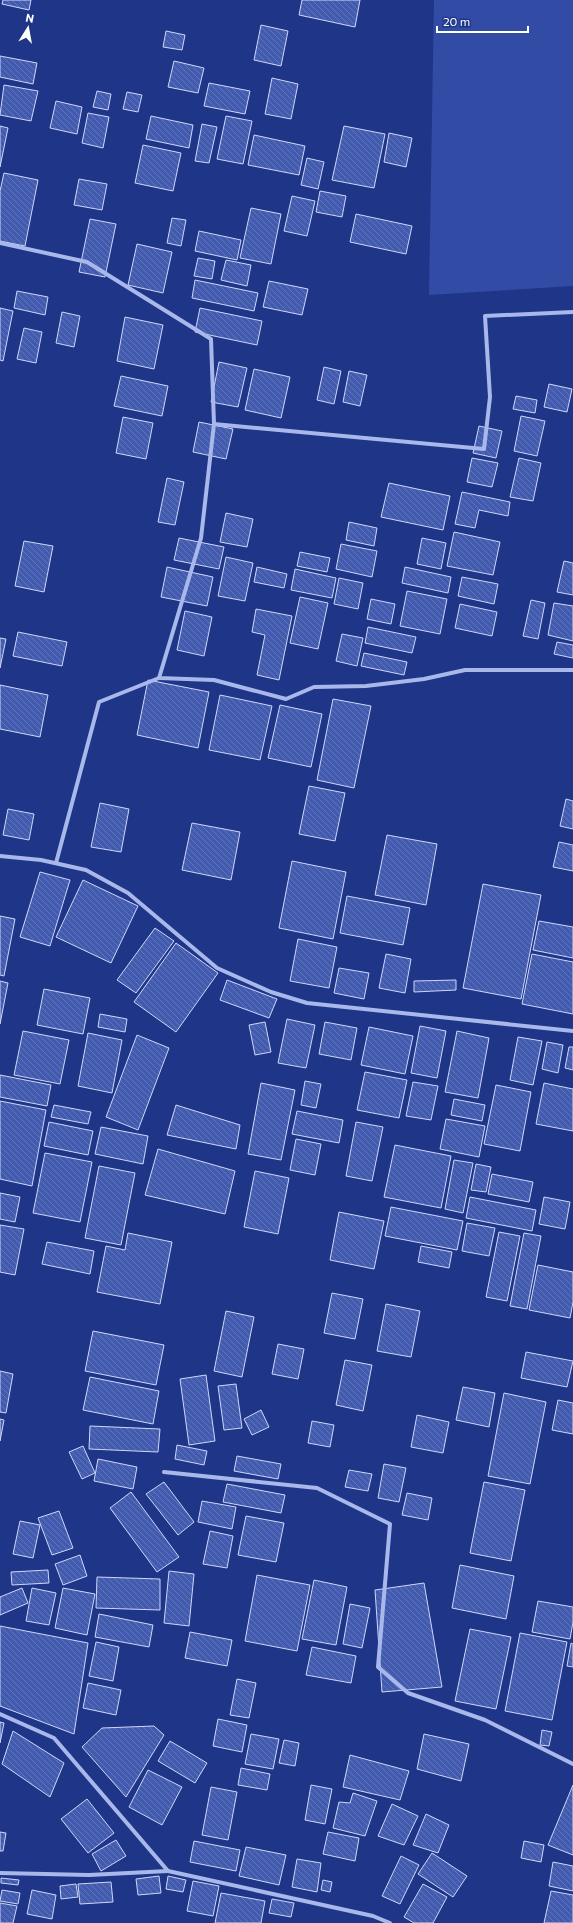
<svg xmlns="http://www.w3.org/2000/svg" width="573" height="1923" viewBox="0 0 573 1923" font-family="Commissioner,sans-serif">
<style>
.green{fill:#324ca6}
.building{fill:url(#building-back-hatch);stroke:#ced7f8}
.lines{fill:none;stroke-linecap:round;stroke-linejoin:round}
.street{stroke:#a9b8eb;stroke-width:4}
</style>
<defs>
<pattern id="building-back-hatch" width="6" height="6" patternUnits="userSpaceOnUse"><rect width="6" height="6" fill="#435baf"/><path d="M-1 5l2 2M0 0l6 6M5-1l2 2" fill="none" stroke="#5f74bb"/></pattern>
</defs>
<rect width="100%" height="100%" fill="#1f3588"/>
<path class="green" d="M434 0H573V286L429 295Z"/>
<g class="building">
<path d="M3 0H31L29 10 2 4Z"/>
<path d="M302 0H360L355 27 299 15Z"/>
<path d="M261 25 288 31 281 66 254 60Z"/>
<path d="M166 31 185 35 182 50 163 47Z"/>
<path d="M0 56 37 63 33 84 0 77Z"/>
<path d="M174 61 204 68 198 93 168 87Z"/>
<path d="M272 78 298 84 291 119 265 114Z"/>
<path d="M209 83 250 91 245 114 204 106Z"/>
<path d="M4 85 38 91 31 121 0 115Z"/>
<path d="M97 91 111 94 108 110 93 107Z"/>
<path d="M127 92 142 95 138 112 123 109Z"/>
<path d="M56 101 82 107 77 134 50 128Z"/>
<path d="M88 113 109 117 103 148 82 143Z"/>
<path d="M151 116 193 125 189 148 146 139Z"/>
<path d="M226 116 252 121 243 164 217 159Z"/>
<path d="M202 124 217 127 209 163 195 161Z"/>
<path d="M0 126 8 128 0 167Z"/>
<path d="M344 126 385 134 374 188 332 180Z"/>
<path d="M389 133 412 138 406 167 384 162Z"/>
<path d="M254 135 305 146 299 175 248 165Z"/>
<path d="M143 145 181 153 173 191 135 183Z"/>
<path d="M307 158 324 162 318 189 301 185Z"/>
<path d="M4 173 38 180 25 246 0 241V191Z"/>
<path d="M79 179 107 184 102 210 74 205Z"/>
<path d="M320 191 346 196 342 217 316 212Z"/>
<path d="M292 196 315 201 307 236 284 231Z"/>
<path d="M251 208 281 214 271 264 240 258Z"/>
<path d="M356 214 412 226 406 254 350 242Z"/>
<path d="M172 218 186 220 181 246 167 243Z"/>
<path d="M90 219 116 224 105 277 79 272Z"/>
<path d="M199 231 241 240 237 260 195 251Z"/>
<path d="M137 244 172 252 163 293 128 285Z"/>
<path d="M198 258 215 261 212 279 194 276Z"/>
<path d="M226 260 251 265 247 286 221 280Z"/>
<path d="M195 280 258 293 254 311 192 298Z"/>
<path d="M269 281 308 289 302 315 263 307Z"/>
<path d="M17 291 48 297 45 315 14 308Z"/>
<path d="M0 308 13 311 3 361 0 360Z"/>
<path d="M200 308 262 321 257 345 195 332Z"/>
<path d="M62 312 80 316 74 347 56 343Z"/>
<path d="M125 317 163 325 154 369 117 361Z"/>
<path d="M24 328 42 332 36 363 17 359Z"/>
<path d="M219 362 247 368 238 407 211 402Z"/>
<path d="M324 367 341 371 334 404 317 400Z"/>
<path d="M254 369 290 377 281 418 245 410Z"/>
<path d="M349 371 367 375 360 406 343 402Z"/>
<path d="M121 376 168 386 162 416 114 406Z"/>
<path d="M549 384 572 389 567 412 544 407Z"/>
<path d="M516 396 537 400 535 413 513 409Z"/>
<path d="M521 416 545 421 537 456 514 451Z"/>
<path d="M123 417 153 423 146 459 116 453Z"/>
<path d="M199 422 233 429 226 459 193 452Z"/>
<path d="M479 426 502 431 496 458 473 453Z"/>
<path d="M472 458 498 463 492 487 467 482Z"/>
<path d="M519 458 541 463 533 501 510 497Z"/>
<path d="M167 478 184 482 175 525 158 522Z"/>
<path d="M389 483 450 496 443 530 381 517Z"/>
<path d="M462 492 510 502 508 516 479 510 475 528 455 524Z"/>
<path d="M226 513 253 519 247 547 220 542Z"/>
<path d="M349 522 377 528 374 546 346 540Z"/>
<path d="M454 532 500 542 493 575 447 566Z"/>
<path d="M179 538 224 547 219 569 174 560Z"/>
<path d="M422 538 446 543 441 569 417 564Z"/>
<path d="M24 541 53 546 44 592 15 586Z"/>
<path d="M341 544 377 551 372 577 336 569Z"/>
<path d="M300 552 330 558 327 572 297 566Z"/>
<path d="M226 557 253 563 245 601 218 596Z"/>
<path d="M564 561 573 563V595L557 592Z"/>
<path d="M167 567 213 577 207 606 161 597Z"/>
<path d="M257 567 287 574 284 588 254 582Z"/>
<path d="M405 567 451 577 448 593 402 583Z"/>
<path d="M295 569 336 578 332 598 291 590Z"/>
<path d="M462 577 498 584 494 604 458 596Z"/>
<path d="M339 578 363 583 358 609 334 604Z"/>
<path d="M407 591 447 599 440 634 400 626Z"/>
<path d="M300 597 328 603 318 649 290 643Z"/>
<path d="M371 599 395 604 391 624 367 619Z"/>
<path d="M531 600 545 603 538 639 523 636Z"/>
<path d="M554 603 573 606V641L548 635Z"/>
<path d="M460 604 497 612 492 636 455 628Z"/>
<path d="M256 609 292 616 279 680 257 675 265 635 252 632Z"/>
<path d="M185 611 212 617 204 656 177 650Z"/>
<path d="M368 627 416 637 412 653 365 643Z"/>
<path d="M18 632 67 642 62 666 13 656Z"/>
<path d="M342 634 363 638 357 666 336 661Z"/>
<path d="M0 638 6 639 0 668Z"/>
<path d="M557 642 573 645V658L554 654Z"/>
<path d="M364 653 407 662 404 675 361 666Z"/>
<path d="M148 680 209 692 198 748 137 735Z"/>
<path d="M0 685 48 695 40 737 0 729Z"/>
<path d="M220 695 272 706 260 760 209 750Z"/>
<path d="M333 699 371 706 354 788 317 780Z"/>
<path d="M280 705 322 714 311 767 268 758Z"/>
<path d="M309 786 345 793 335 841 299 834Z"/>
<path d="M566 799 573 801V829L560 826Z"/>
<path d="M100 803 129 809 121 852 91 847Z"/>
<path d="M8 809 34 814 29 840 3 835Z"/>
<path d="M192 823 240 832 231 880 182 870Z"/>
<path d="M387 835 437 844 426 905 375 895Z"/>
<path d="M559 842 573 845V871L553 867Z"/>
<path d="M292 861 346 872 333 939 279 928Z"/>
<path d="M40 872 70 880 50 946 20 937Z"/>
<path d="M83 880 138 906 111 963 56 937Z"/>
<path d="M483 884 541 895 521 999 463 988Z"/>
<path d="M347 896 410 908 403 945 340 933Z"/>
<path d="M0 916 15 919 4 976 0 975Z"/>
<path d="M539 921 573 927V958L533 950Z"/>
<path d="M155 928 174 941 136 993 117 980Z"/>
<path d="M298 939 337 947 329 988 290 981Z"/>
<path d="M176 943 218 973 176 1032 134 1002Z"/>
<path d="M386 954 411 959 405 993 379 988Z"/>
<path d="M532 954 573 962V1014L522 1004Z"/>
<path d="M339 968 369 973 364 999 334 993Z"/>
<path d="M227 980 277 999 269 1018 220 1000Z"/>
<path d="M456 980V990L414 992V981Z"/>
<path d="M0 981 8 983 0 1024Z"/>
<path d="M44 989 90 998 83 1034 37 1025Z"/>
<path d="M100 1014 127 1019 125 1032 98 1027Z"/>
<path d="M287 1019 315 1025 306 1068 278 1063Z"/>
<path d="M265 1022 271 1052 255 1055 249 1025Z"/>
<path d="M325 1022 357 1028 351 1060 319 1054Z"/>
<path d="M420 1026 446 1031 437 1078 411 1073Z"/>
<path d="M369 1027 413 1036 405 1074 361 1065Z"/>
<path d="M23 1031 69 1040 60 1084 14 1075Z"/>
<path d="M457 1031 489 1038 478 1098 445 1092Z"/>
<path d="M88 1033 122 1040 112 1093 78 1086Z"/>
<path d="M137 1035 169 1048 138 1130 106 1117Z"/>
<path d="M518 1037 542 1041 533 1085 510 1080Z"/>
<path d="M547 1042 563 1045 558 1073 542 1069Z"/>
<path d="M569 1047H573V1070L565 1068Z"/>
<path d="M365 1072 407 1080 399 1118 357 1110Z"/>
<path d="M0 1075 51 1085 47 1106 0 1097Z"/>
<path d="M305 1081 321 1084 316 1108 301 1105Z"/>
<path d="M413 1082 438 1086 431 1120 406 1116Z"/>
<path d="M261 1083 295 1090 281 1160 248 1154Z"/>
<path d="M544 1083 573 1089V1131L536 1124Z"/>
<path d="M496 1085 531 1092 520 1151 484 1144Z"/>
<path d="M454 1099 485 1105 482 1121 451 1115Z"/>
<path d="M0 1101 46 1110 32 1186 0 1179Z"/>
<path d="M54 1105 91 1112 88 1124 51 1117Z"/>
<path d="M176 1105 240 1125 236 1149 167 1135Z"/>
<path d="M297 1111 343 1120 339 1143 292 1134Z"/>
<path d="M446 1119 485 1126 479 1157 440 1149Z"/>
<path d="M49 1122 93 1131 88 1155 44 1146Z"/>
<path d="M356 1122 383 1127 372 1181 346 1176Z"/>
<path d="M101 1127 148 1136 143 1164 95 1154Z"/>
<path d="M296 1139 321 1144 315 1175 290 1170Z"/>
<path d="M395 1145 451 1156 441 1208 384 1197Z"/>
<path d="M158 1149 235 1171 225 1214 145 1195Z"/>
<path d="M45 1153 92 1162 80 1222 33 1213Z"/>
<path d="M454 1160 473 1163 463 1213 445 1209Z"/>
<path d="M476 1164 491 1167 486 1192 471 1190Z"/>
<path d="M99 1166 135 1173 121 1245 85 1238Z"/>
<path d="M255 1171 289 1178 278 1234 244 1227Z"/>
<path d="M492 1174 533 1182 529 1202 488 1194Z"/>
<path d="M0 1193 20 1197 15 1222 0 1219Z"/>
<path d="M470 1197 536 1210 532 1231 466 1218Z"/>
<path d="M544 1197 570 1202 565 1229 539 1224Z"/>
<path d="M391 1207 463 1221 457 1250 385 1236Z"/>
<path d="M339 1212 384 1221 374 1269 330 1260Z"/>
<path d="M467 1223 495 1228 489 1256 462 1251Z"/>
<path d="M0 1225 24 1229 15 1275 0 1272Z"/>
<path d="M499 1232 520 1236 507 1301 486 1297Z"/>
<path d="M128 1233 172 1242 160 1304 97 1292 106 1246 125 1250Z"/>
<path d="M524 1233 541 1236 527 1309 510 1306Z"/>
<path d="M47 1242 94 1251 90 1274 42 1264Z"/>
<path d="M421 1246 452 1252 449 1268 418 1262Z"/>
<path d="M538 1265 573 1272V1302L570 1318 529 1310Z"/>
<path d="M332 1293 363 1299 355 1339 324 1333Z"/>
<path d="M386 1304 420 1311 411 1357 377 1351Z"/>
<path d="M226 1311 254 1317 242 1377 214 1371Z"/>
<path d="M93 1331 164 1345 156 1385 85 1371Z"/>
<path d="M278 1344 304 1349 298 1379 272 1374Z"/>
<path d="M526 1352 573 1361 567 1387 521 1378Z"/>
<path d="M345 1360 372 1365 363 1411 336 1405Z"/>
<path d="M0 1371 13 1374 6 1413 0 1412Z"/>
<path d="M206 1375 215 1441 189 1445 180 1379Z"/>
<path d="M90 1377 159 1391 153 1424 83 1410Z"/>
<path d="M236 1384 242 1428 224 1430 218 1386Z"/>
<path d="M463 1387 495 1393 489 1427 456 1420Z"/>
<path d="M504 1393 546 1402 530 1484 488 1476Z"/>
<path d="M558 1400 573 1403V1434L552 1430Z"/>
<path d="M261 1410 269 1427 252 1435 244 1419Z"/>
<path d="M417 1415 449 1422 443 1453 411 1447Z"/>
<path d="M0 1419 4 1420 0 1441Z"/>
<path d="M312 1421 334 1425 330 1447 308 1443Z"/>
<path d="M90 1426 160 1429 158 1452 89 1449Z"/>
<path d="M177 1445 207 1451 204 1465 175 1459Z"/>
<path d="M83 1446 95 1473 82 1479 69 1452Z"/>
<path d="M237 1456 281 1464 278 1479 234 1471Z"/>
<path d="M98 1459 137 1467 133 1489 94 1481Z"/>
<path d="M384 1464 406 1468 399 1502 378 1498Z"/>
<path d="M349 1470 372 1474 368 1491 345 1487Z"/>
<path d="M164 1482 194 1522 178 1535 146 1494Z"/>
<path d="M484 1482 525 1490 511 1561 470 1553Z"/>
<path d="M227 1484 285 1495 281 1513 223 1502Z"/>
<path d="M131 1492 179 1557 157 1572 110 1508Z"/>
<path d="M407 1493 432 1498 428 1520 402 1515Z"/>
<path d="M202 1501 236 1507 232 1529 198 1522Z"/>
<path d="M59 1511 73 1548 52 1555 38 1518Z"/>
<path d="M246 1516 284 1523 276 1562 238 1555Z"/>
<path d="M20 1521 40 1525 33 1558 13 1554Z"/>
<path d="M210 1531 233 1536 227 1568 203 1564Z"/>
<path d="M80 1555 87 1576 63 1585 55 1564Z"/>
<path d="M460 1565 514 1576 506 1619 452 1608Z"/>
<path d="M48 1570 49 1583 12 1585 11 1572Z"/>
<path d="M169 1571 194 1574 189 1626 164 1623Z"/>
<path d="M257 1575 310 1585 297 1651 245 1641Z"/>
<path d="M97 1577 160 1579V1610L96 1608Z"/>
<path d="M314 1580 347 1587 336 1645 302 1639Z"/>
<path d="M424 1583 442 1687 382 1692 375 1590Z"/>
<path d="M22 1588 28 1603 0 1615V1597Z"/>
<path d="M32 1588 56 1593 49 1625 26 1621Z"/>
<path d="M63 1588 95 1594 87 1635 55 1628Z"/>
<path d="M538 1601 573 1607V1622L570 1639 532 1632Z"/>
<path d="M350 1604 370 1608 362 1648 343 1644Z"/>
<path d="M99 1614 153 1625 149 1647 95 1637Z"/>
<path d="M0 1626 88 1643 74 1734 0 1706Z"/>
<path d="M470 1629 511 1637 496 1709 455 1701Z"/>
<path d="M190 1632 232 1640 227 1666 185 1658Z"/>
<path d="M520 1633 567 1642 552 1720 505 1711Z"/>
<path d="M96 1642 119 1647 113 1681 89 1676Z"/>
<path d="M571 1643 573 1644V1667L567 1666Z"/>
<path d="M312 1647 356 1656 351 1683 306 1675Z"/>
<path d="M237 1679 256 1683 249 1718 230 1715Z"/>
<path d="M88 1683 121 1690 116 1715 83 1708Z"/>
<path d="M218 1719 247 1725 242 1752 213 1746Z"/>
<path d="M0 1722 4 1723 0 1743Z"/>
<path d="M154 1726 164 1735 126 1797 82 1747 102 1728Z"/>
<path d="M542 1730 552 1732 549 1746 540 1745Z"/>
<path d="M13 1731 64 1763 50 1797 2 1764Z"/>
<path d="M251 1734 279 1739 273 1769 245 1764Z"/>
<path d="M424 1734 469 1744 461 1781 417 1769Z"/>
<path d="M284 1740 299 1743 295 1766 279 1763Z"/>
<path d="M170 1741 207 1763 195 1783 158 1761Z"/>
<path d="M350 1755 409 1771 400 1800 343 1787Z"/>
<path d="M241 1768 270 1774 267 1790 238 1785Z"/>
<path d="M148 1770 182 1787 162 1825 129 1807Z"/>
<path d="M311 1785 332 1789 325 1824 305 1820Z"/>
<path d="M573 1785V1855L548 1845Z"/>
<path d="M211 1787 237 1792 228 1840 202 1835Z"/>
<path d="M353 1793 377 1801 365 1836 333 1828 339 1802 350 1803Z"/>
<path d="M87 1799 114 1833 88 1853 61 1819Z"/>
<path d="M392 1804 418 1816 404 1845 378 1836Z"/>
<path d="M426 1814 449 1825 438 1853 413 1845Z"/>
<path d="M0 1832 6 1833 3 1851H0Z"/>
<path d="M328 1832 359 1838 355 1861 323 1854Z"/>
<path d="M116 1840 126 1856 101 1871 92 1854Z"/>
<path d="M194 1841 240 1850 236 1871 190 1862Z"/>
<path d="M524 1841 544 1845 541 1862 521 1858Z"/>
<path d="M246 1847 286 1855 279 1885 239 1876Z"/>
<path d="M432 1853 467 1876 453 1897 418 1874Z"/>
<path d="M401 1856 419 1865 400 1904 382 1896Z"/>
<path d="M297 1859 321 1863 317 1892 292 1887Z"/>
<path d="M553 1862 573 1866V1891L549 1886Z"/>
<path d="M159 1876 161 1893 138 1895 136 1879Z"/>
<path d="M168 1876 186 1880 183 1892 166 1889Z"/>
<path d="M1 1878 19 1880 18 1885 1 1883Z"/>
<path d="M323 1880 332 1882 330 1892 321 1890Z"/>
<path d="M193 1881 219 1886 213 1916 187 1911Z"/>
<path d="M111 1882 113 1902 80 1904 78 1884Z"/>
<path d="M76 1884 78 1897 61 1899 60 1886Z"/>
<path d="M423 1884 447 1897 433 1923H414L404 1917Z"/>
<path d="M2 1890 20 1893 18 1904 0 1901Z"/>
<path d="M32 1890 56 1895 52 1919 27 1914Z"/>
<path d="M551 1891 573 1895V1923H544Z"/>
<path d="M221 1893 265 1901 261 1923H215Z"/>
<path d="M272 1899 294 1903 291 1917 269 1913Z"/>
<path d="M0 1903 17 1906 13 1923H0Z"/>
</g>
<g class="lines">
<g class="street">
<path d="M0 243 87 262 211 339 214 424 484 449 490 397 485 316 573 312"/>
<path d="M214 424 201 538 159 678 214 680 286 699 314 687 366 686 424 679 465 670H573"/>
<path d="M0 856 41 860 86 870 128 893 217 968 271 992 307 1003 573 1031"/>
<path d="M56 863 99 702 159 678"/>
<path d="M164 1472 317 1488 390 1524 378 1667 408 1693 485 1720 573 1764"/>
<path d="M0 1714 54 1738 168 1871 373 1916 390 1923"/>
<path d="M0 1873 89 1875 168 1871"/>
</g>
</g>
<g transform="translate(28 28) rotate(11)" stroke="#1f3588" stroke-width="3" paint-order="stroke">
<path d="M0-3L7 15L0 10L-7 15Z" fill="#ffffff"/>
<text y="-6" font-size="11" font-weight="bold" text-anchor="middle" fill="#ffffff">N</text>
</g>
<path d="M437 26v6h91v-6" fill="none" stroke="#ffffff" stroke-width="2"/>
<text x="443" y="26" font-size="12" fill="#ffffff" stroke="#1f3588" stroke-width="3" paint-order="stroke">20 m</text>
</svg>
